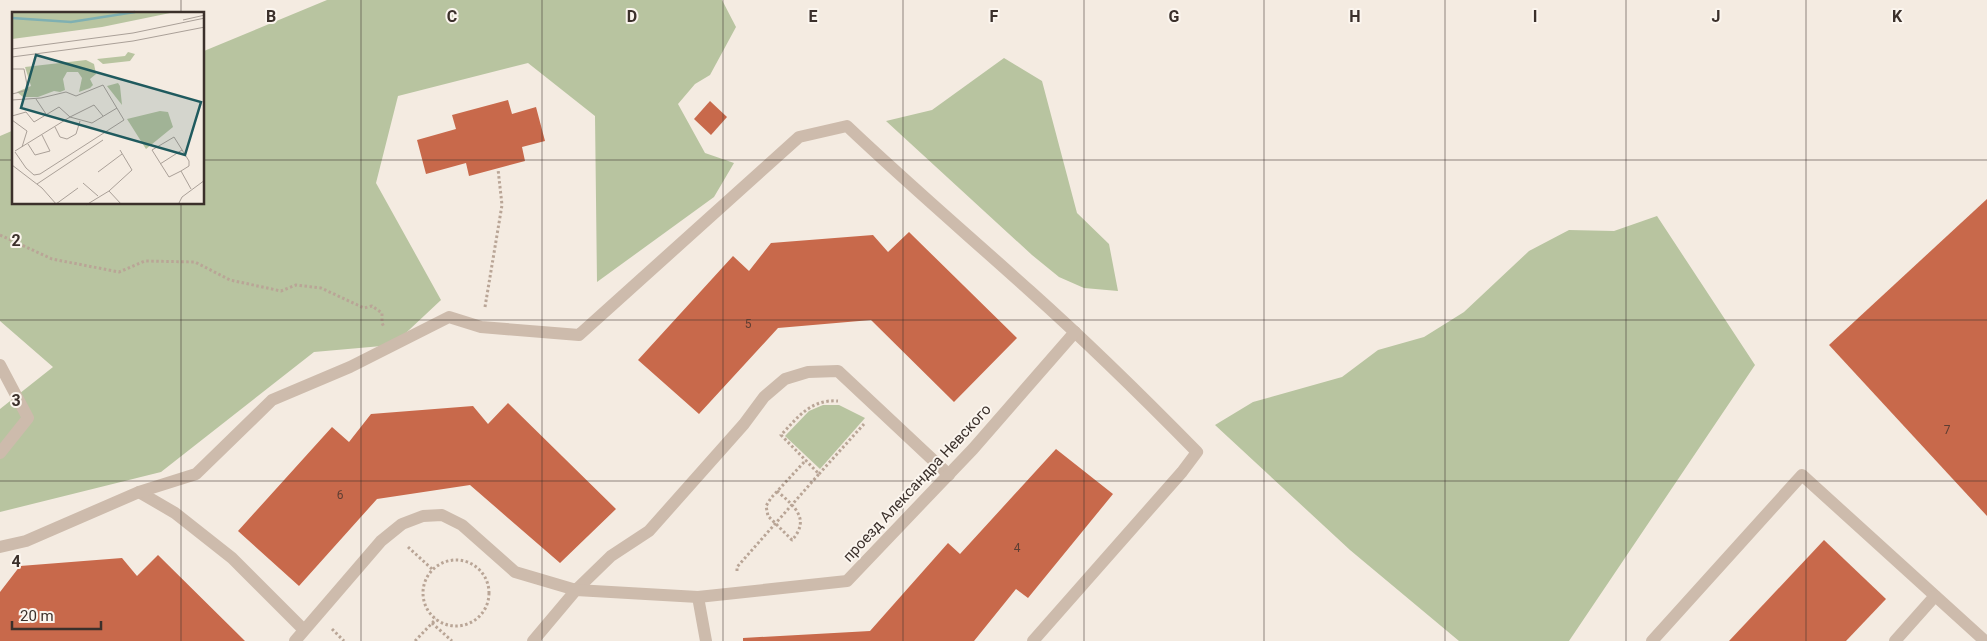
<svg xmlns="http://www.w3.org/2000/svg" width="1987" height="641" viewBox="0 0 1987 641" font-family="Roboto,sans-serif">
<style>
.green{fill:#b8c4a0}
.building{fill:#c8694b}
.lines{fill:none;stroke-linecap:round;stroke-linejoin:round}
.path{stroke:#b9a596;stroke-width:3;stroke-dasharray:2.5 2.5;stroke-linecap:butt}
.service{stroke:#cdbbac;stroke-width:12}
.minor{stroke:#cdbbac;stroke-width:12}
.grid{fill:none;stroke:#3b302b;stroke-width:1;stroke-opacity:0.55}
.labels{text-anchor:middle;stroke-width:4;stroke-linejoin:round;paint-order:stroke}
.number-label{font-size:12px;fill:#5e3e33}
.street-label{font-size:15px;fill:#3b302b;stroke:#fbf5ee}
.inset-river{fill:none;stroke:#7fb0b2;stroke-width:2.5}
.inset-road{fill:none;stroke:#aaa098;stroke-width:1}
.view{fill:#1f5a5e;fill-opacity:0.15;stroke:#1f5a5e;stroke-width:2.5}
.inset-edge{fill:none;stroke:#3b302b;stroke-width:2.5}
.grid-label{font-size:16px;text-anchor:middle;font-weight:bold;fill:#3b302b;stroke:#fbf5ee;stroke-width:4;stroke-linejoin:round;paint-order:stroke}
</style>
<rect width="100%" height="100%" fill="#f4ebe1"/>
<g class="green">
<path d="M327 0H722L736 27 710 75 695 84 678 104 705 153 734 163 714 197 597 282 595 116 528 63 398 96 376 183 441 300 393 345 314 352 161 472 0 512V409L53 367 0 321V136L14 130V204H204V51Z"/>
<path d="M1004 58 1042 81 1077 213 1109 244 1118 291 1084 288 1059 277 1032 255 886 121 932 110Z"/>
<path d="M1657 216 1755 365 1569 641H1459L1350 550 1215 425 1253 402 1342 377 1378 350 1424 337 1464 312 1529 251 1569 230 1614 231Z"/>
<path d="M823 405H839L865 418 820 469 785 436 809 411Z"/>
</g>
<g class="building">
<path d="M508 100 512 114 536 107 545 141 522 147 525 161 469 176 466 163 426 174 417 140 456 129 452 115Z"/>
<path d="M710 101 727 117 711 135 694 119Z"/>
<path d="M1987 199V516L1829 345Z"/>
<path d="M909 232 1017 338 954 402 871 320 778 328 699 414 638 360 733 256 749 271 771 243 873 235 888 252Z"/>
<path d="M508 403 616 509 560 563 470 485 377 499 299 586 238 531 332 427 349 442 371 414 473 406 488 424Z"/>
<path d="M1056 449 1113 494 1028 598 1016 589 974 641H743V638L870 631 948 543 960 554Z"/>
<path d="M1824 540 1886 599 1846 641H1729Z"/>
<path d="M158 555 245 641H0V592L20 566 122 558 137 576Z"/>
</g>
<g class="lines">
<g class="path">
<path d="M0 235 52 259 119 272 145 261 195 262 230 280 281 291 296 285 321 288 364 308 372 306 382 313V323L384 327"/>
<path d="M485 307 502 205 498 169"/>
<path d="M819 474 864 424"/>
<path d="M777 491C794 506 811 519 792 540L768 516 766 506 771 498 806 460"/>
<path d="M408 547 432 569"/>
<circle cx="456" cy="593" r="33"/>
<path d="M737 571V567L819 474 781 435C798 417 811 399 838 401"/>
<path d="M432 623 452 641"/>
<path d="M332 629 344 641"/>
<path d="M415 641 436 619"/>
</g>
<g class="service">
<path d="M139 492 175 513 232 558 303 629"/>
<path d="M0 547 26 541 139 492 196 474 272 400 350 367 449 317 481 327 579 335 799 137 847 126C907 183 969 236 1030 291 1088 343 1143 397 1197 452L1182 472 1033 641"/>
<path d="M698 597 706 641"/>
<path d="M295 641 381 541 402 524 423 516 442 515 462 525 515 572 576 590 611 556 649 531 744 424 764 397 785 379 808 372 838 371 949 475"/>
<path d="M1652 641 1802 475 1985 641"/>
<path d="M1895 641 1935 596"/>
</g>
<g class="minor">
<path d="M0 365 28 418 0 453"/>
<path d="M533 641 576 590 698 597 847 581 973 449 1075 332"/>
</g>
</g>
<path class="grid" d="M181 0V14M361 0V641M542 0V641M723 0V641M903 0V641M1084 0V641M1264 0V641M1445 0V641M1626 0V641M1806 0V641M0 160H14M204 160H1987M181 204V641M0 320H1987M0 481H1987"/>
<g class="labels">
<g class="number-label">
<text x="748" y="328">5</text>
<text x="1947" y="434">7</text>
<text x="340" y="499">6</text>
<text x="1017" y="552">4</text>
</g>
<g class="street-label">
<text transform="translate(917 483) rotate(-47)" y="5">проезд Александра Невского</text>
</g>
</g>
<g transform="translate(12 12)">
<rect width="192" height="192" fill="#f4ebe1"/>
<path d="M0 0H163L90 15 0 27ZM116 40 123 42 118 49 91 52 85 47 113 44ZM74 48 82 52 84 62 78 67 81 73 78 76 67 80 70 66 66 60H55L51 67 53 78 48 80 42 79 26 85H11L5 80 19 74 13 55ZM106 71 108 74 110 93 95 74ZM148 99 156 100 161 115 134 137 115 107Z" fill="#b8c4a0"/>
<path class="inset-river" d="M0 6 59 10 123 0"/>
<path class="inset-road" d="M171 8 193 3M0 37 121 21 193 6M0 45 121 29 193 15M0 57H12L16 78 0 82M24 87 34 102M0 88 29 86 54 80 64 84 91 73 112 108 28 162 22 163 14 156 3 140M0 104 14 100 22 110 47 95 58 105 82 93 91 104M0 108 15 119 10 135M43 115 48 125 55 127 64 122 68 109M16 132 23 143 38 139 30 123M3 139 58 105 80 111 105 96M148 152 170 138M0 153 30 176 45 193M169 159 157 165 140 138 162 125 177 149V154L169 159 179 177M86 160 110 142M71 171 86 184M25 172 91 128M97 179 120 158 108 138M44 192 66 176M74 193 97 179 110 193M166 193 170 185 193 168"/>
<path class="view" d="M24 43 189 90 173 143 9 96Z"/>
<rect width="192" height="192" class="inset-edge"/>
</g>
<g class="grid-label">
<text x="271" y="22">B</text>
<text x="452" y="22">C</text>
<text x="632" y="22">D</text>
<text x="813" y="22">E</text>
<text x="994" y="22">F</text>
<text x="1174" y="22">G</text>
<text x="1355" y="22">H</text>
<text x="1535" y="22">I</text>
<text x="1716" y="22">J</text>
<text x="1897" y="22">K</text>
<text x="16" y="246">2</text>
<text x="16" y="406">3</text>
<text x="16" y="567">4</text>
</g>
<path d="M12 621v8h89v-8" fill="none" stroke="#3b302b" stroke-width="2.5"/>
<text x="20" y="621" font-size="15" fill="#3b302b" stroke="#fbf5ee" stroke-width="4" paint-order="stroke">20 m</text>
</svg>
